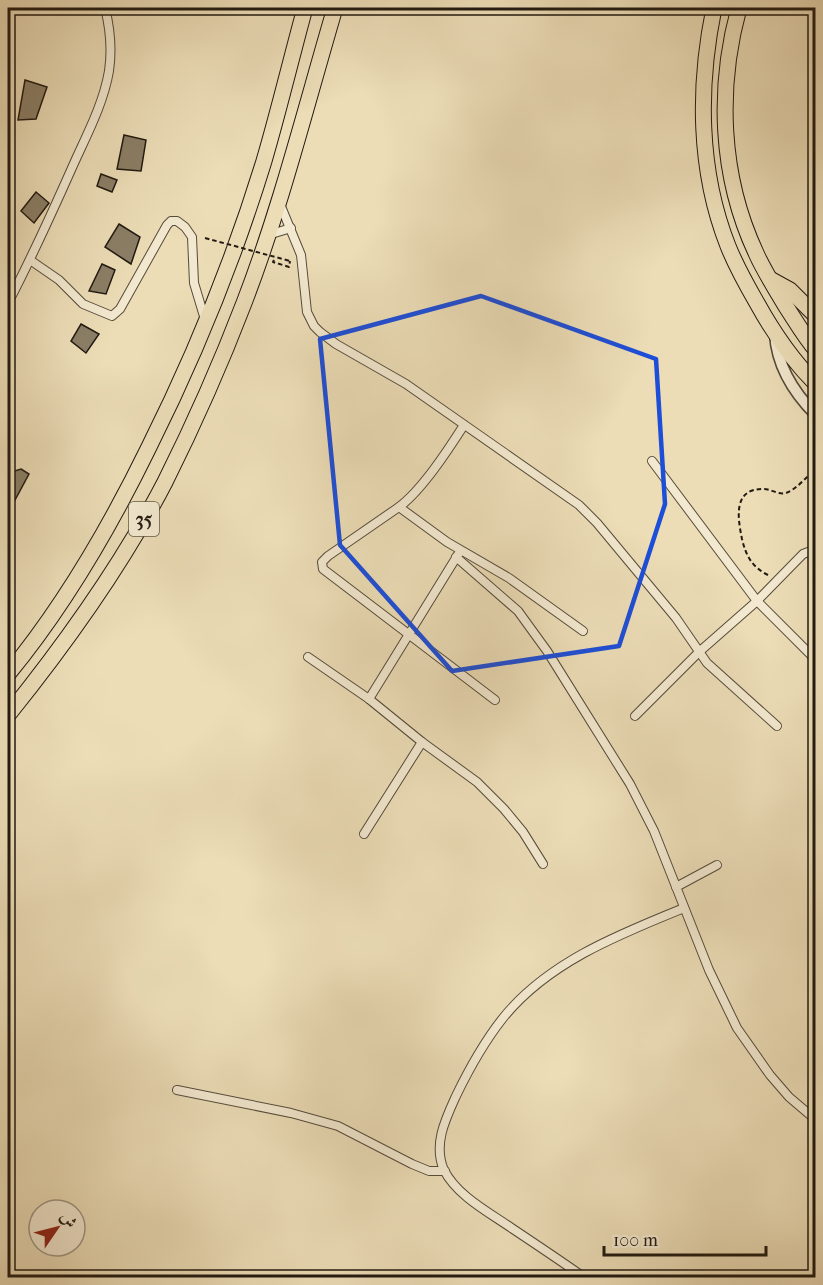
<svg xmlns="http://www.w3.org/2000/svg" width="823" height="1285" viewBox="0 0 823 1285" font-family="'IM FELL French Canon',Amiri,serif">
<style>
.building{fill:#8b7f67;stroke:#211a11;stroke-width:1.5}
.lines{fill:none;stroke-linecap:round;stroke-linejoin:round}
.minor-casing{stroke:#544b3a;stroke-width:10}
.tertiary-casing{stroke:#544b3a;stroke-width:13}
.motorway-casing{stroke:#211a11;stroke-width:17}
.path{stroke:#211a11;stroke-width:2;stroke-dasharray:4.5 3;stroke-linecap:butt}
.minor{stroke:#f3e9d0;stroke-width:8}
.tertiary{stroke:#f3e9d0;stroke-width:10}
.motorway{stroke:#ecddb7;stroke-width:15}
.path-bridge{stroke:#211a11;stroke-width:2;stroke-dasharray:4.5 3;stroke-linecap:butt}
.marked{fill:none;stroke:#1d4ed8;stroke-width:4.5;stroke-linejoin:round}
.labels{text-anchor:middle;stroke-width:6;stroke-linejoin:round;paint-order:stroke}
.shield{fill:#f3e9d0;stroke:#60584a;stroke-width:1.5}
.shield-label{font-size:20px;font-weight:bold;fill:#211a11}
</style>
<rect width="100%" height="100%" fill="#ecddb7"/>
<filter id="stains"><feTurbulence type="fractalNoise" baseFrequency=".00333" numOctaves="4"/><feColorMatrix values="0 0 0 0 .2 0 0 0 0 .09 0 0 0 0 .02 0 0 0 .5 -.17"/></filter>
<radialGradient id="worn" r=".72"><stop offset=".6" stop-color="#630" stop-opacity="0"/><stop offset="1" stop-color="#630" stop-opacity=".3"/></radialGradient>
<g class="building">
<path d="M25 80 47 87 36 119 18 120Z"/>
<path d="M124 135 146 140 141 171 117 169Z"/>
<path d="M101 174 117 180 112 192 97 186Z"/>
<path d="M36 192 49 203 34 223 21 211Z"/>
<path d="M119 224 140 237 131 264 105 247Z"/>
<path d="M102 264 115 270 106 294 89 291Z"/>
<path d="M81 324 99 334 86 353 71 341Z"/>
<path d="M21 469 29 474 8 513V473Z"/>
</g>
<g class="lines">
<g class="minor-casing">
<g id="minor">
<path d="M280 204 301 255 307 312 314 326 320 332 336 344 406 384 579 505 597 523 676 618 707 663 777 726"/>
<path d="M268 235 291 228"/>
<path d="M30 260 59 280 83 304 112 316 120 309 167 225 171 221H177L185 227 192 237 194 283 206 323"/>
<path d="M8 303C31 259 51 215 71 170 85 138 103 106 109 71 112 51 110 28 105 8"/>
<path d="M464 425C448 450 422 490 399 507L447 542 509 578 583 631"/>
<path d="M652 461 757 601 816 660"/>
<path d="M399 507 328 556 322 562 323 569 495 700"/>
<path d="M456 557 518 611 547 651 630 784 654 831 709 970 737 1028 770 1075 789 1097 816 1120"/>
<path d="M308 657 369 699 422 742 477 782 504 809 523 832 543 864"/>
<path d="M369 699 459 553"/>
<path d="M635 716 699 652 757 601 803 554 816 549"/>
<path d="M364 834 422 742"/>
<path d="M676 887 717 865"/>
<path d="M177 1090 291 1113 338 1126 412 1164 429 1171H445"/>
<path d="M585 1278C561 1261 537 1245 513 1229 490 1213 457 1196 444 1170 433 1145 445 1120 456 1096 469 1069 484 1042 503 1018 548 962 620 934 684 908"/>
</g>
</g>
<g class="tertiary-casing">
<path id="tertiary" d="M775 334C777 366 794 393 816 415"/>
</g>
<g class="motorway-casing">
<g id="motorway">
<path d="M714 8C698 86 698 170 728 246 736 266 746 284 757 303 773 332 792 360 816 384"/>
<path d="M739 8C717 88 720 176 756 253 764 271 775 288 785 305 795 320 804 336 816 350"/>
<path d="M770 279 790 290 816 316"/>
<path d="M8 674C65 605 110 527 149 447 195 355 234 259 264 161 279 110 291 59 305 8"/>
<path d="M8 715C66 643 122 565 165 482 194 424 221 363 244 303 281 207 306 106 335 8"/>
</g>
</g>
<g class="path">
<path d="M274 260 273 262 289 267 290 261"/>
<path d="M768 575C752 567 746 556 742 539 738 519 732 488 764 489 771 489 778 495 786 493 797 489 807 476 816 469"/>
</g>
<use href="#minor" class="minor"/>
<use href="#tertiary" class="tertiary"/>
<use href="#motorway" class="motorway"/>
<path class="path-bridge" d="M205 238 290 261"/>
</g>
<path class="marked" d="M481 296 656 359 665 504 619 646 452 671 340 545 320 339Z"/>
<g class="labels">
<rect class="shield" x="129" y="502" width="30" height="34" rx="4.5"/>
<g class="shield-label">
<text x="144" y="526">35</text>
</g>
</g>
<rect width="823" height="1285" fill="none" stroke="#ecddb7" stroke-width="30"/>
<rect x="9" y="9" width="805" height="1267" fill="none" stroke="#211a11" stroke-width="3"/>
<rect x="15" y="15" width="793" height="1255" fill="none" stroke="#211a11" stroke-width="1.5"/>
<g transform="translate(57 1228) rotate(55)"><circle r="28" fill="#f3e9d0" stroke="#9f9684" stroke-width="1.5"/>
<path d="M0-4.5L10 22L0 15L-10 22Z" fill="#8f2418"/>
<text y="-9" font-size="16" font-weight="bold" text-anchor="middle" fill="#211a11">ش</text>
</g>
<path d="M604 1246v9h162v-9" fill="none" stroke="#211a11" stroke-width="3"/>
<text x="613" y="1246" font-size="18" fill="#211a11" stroke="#f3e9d0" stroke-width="4.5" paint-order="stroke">100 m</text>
<rect width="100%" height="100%" filter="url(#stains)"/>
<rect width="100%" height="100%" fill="url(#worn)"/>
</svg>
